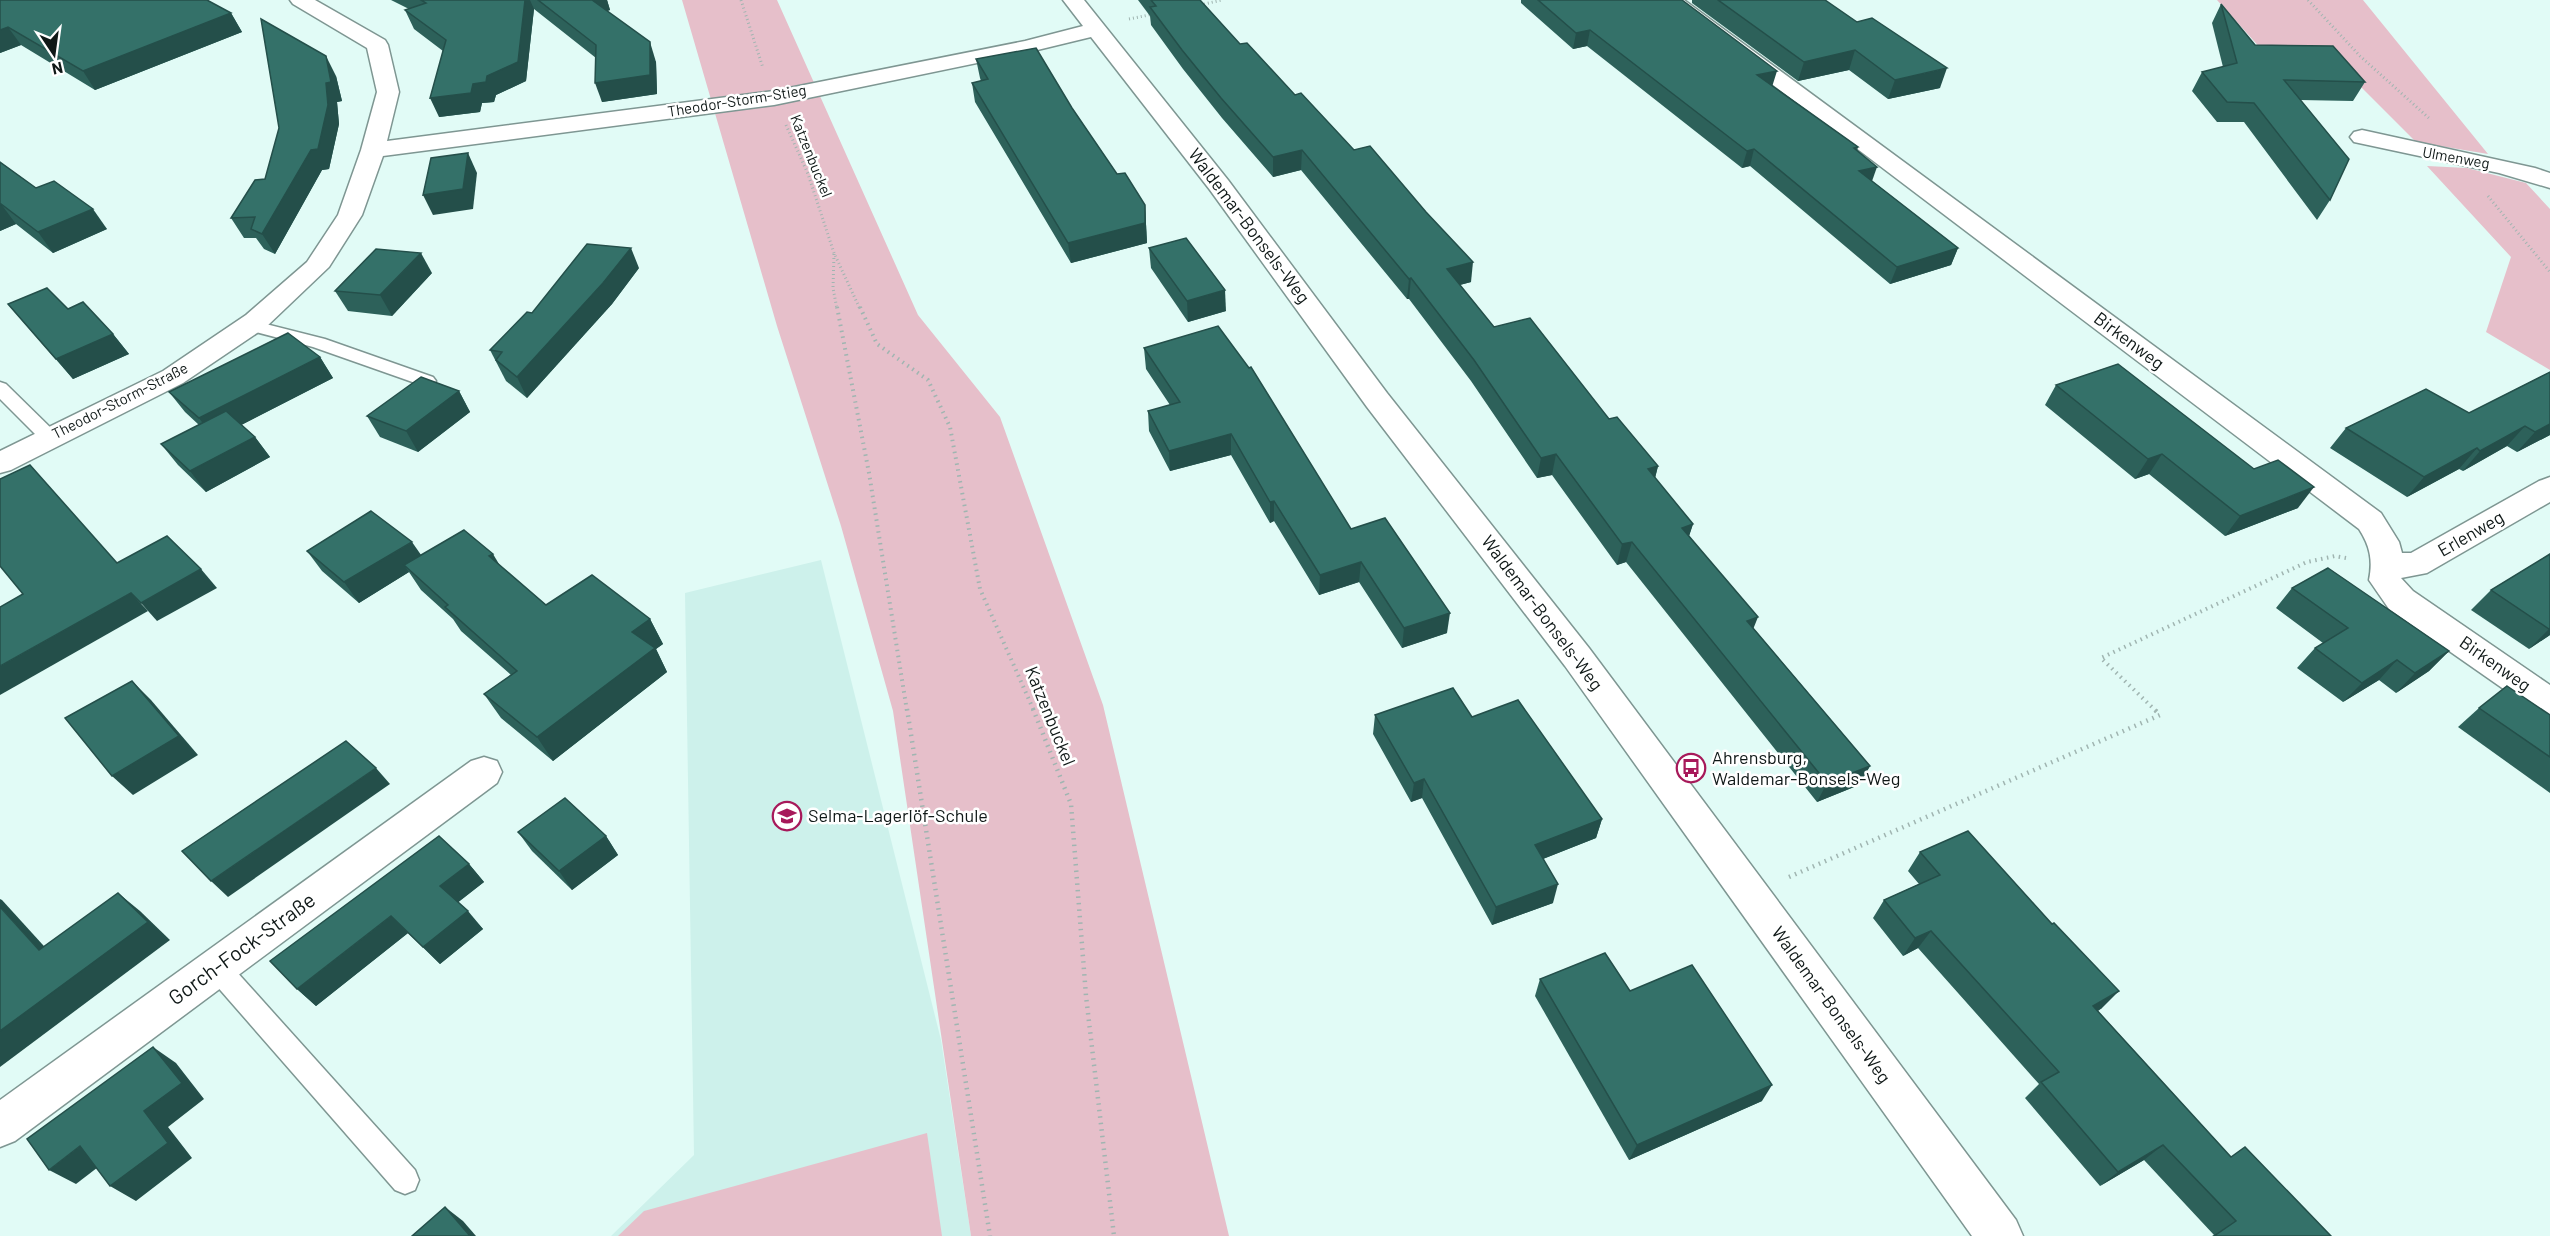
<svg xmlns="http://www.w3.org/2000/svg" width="2550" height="1236" viewBox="0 0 2550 1236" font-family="Barlow,sans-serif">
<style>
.built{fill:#cdf1eb}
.green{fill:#e6bfca}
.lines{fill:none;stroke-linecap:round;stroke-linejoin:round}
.service-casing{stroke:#7e9692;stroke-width:3}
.minor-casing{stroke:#7e9692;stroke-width:3}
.path-far2{stroke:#a0b5b1;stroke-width:3;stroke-dasharray:1 3;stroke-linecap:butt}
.path-far1{stroke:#a0b5b1;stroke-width:4;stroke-dasharray:1.5 4.5;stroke-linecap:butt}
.path{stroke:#a0b5b1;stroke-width:4.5;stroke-dasharray:1.5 5;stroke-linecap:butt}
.service{fill:#fff;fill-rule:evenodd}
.minor{fill:#fff;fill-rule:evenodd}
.wall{fill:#2d615a}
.shaded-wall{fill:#244f4a}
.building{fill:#347169;stroke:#244f4a;stroke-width:1.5}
.labels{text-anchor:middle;stroke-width:5;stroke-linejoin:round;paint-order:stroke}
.far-street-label{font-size:15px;fill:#0f1817;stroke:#fff}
.street-label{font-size:18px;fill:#0f1817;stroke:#fff}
.poi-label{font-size:18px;fill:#0f1817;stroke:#fff;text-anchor:start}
.near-street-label{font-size:21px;fill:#0f1817;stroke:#fff}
</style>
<rect width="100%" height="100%" fill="#e1fbf6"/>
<path class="built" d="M821 560 941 1040 971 1236H611L694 1155 685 593Z"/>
<g class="green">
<path d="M682 0H777L918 315 1000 417 1103 705 1229 1236H971L893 711 841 526 777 326Z"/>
<path d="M2217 0H2363L2488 154 2416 142 2345 71 2263 51Z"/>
<path d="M2427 166 2467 168 2526 183 2550 209V370L2486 332 2511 257Z"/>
<path d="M927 1133 942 1236H618L644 1211Z"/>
</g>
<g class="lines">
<g class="service-casing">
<g id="service">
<path d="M250 320 325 339 433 377 436 381 433 385H421L313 347 244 329 241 325 244 321Z"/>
<path d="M0 382 6 384 57 434 59 438 57 442 50 444 43 442 0 399Z"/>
<path d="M217 956 226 960 415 1170 419 1180 415 1190 405 1194 395 1190 208 976 204 968 208 960Z"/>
</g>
</g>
<g class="minor-casing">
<g id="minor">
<path d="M290 0H315L385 40 388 45 399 92 387 141 774 91 1025 41 1083 26 1063 0H1084L1228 180 1387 393 1589 648 2016 1220 2023 1236H1972L1565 666 1367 407 1210 190 1091 37 1025 53 774 105 383 156 362 215 329 267 266 327 183 383 11 470 0 473V451L163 371 246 315 307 262 338 215 361 150 377 92 367 48 293 4Z"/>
<path d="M1661 0H1684L2381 513 2399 542 2402 553H2411L2539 481 2550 477V502L2427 573 2401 578 2413 591 2550 685V717L2538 713 2389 609 2369 580C2373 560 2370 546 2359 529Z"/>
<path d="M2362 130 2535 168 2550 173V188L2499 173 2354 142 2350 137 2354 132Z"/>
<path d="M484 757 497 761 502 772 497 783 15 1141 0 1147V1100L471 761Z"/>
</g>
</g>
<g class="path-far2">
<path d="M741 0 763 68"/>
<path d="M2308 0 2360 56 2431 120"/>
<path d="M1200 5 1222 0"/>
<path d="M1129 19 1154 14"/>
<path d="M786 125 808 174 834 253 860 309"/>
<path d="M2488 196 2550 272"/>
<path d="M834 254 833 288 837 309"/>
</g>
<g class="path-far1">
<path d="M837 307 869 473 907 711"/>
<path d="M860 307 877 344 928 380 950 427 980 589 1034 711"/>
<path d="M2156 711 2101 658 2307 562 2335 556 2346 558"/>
</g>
<g class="path">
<path d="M907 709 990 1236"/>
<path d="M1033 709 1071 804 1086 996 1114 1236"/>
<path d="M1789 877 2160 715 2154 709"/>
</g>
<use href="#service" class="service"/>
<use href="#minor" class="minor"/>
</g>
<g class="wall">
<path d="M0 0 231 13 242 32 95 90 21 45 0 53Z"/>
<path d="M391 0H607L610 10 607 11 656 62 657 94 602 102 596 58 534 9 526 81 496 95 494 102 482 103 480 112 439 117 443 51 414 29 405 10 409 9Z"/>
<path d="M1138 0H1200L1240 44 1295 95 1471 282 1460 285 1494 327 1609 419 1658 466 1655 478 1693 524 1689 536 1754 629 1870 766 1859 785 1817 802 1626 562 1617 565 1552 475 1537 478 1471 381 1409 299H1407L1301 170 1273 177 1222 118 1183 69 1151 25 1150 16Z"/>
<path d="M1521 0H1682L1773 86 1858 147 1857 151 1872 181 1958 248 1951 265 1890 284 1750 166 1742 168 1587 46 1573 49 1521 3Z"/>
<path d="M1692 0H1825L1940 88 1888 99 1849 70 1798 81 1692 3Z"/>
<path d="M2221 4 2255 45 2365 82 2353 101 2300 100 2330 200 2317 220 2244 122H2217L2192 91 2202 72 2223 67 2212 23Z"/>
<path d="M976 59 1072 108 1117 174 1145 205 1147 243 1071 263 975 102 972 83 981 81 980 78Z"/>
<path d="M336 76 342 101 337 102 339 124 329 169 322 170 275 254 264 249 256 238H244L231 218 265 179Z"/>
<path d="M0 162 36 188 107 229 53 253 16 224 0 231Z"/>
<path d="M1149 248 1226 311 1188 322 1151 268Z"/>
<path d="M639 268 612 304 527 398 506 381 490 350 532 313Z"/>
<path d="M432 273 392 316 348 311 335 291Z"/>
<path d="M8 304 68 309 113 334 129 354 73 379Z"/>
<path d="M1144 348 1351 529 1447 633 1402 648 1359 582 1319 595 1274 521 1270 523 1231 455 1170 471 1149 431 1148 411 1170 405 1146 369Z"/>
<path d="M320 357 333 378 241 425 255 437 270 457 206 492 178 465 161 444 199 425 185 412 169 392Z"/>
<path d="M2550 372V435L2517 452 2507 446 2463 471 2459 469 2407 497 2330 448 2346 428 2469 413Z"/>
<path d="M2056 385 2298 508 2225 536 2149 474 2135 479 2045 405Z"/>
<path d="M459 391 470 412 418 452 380 437 367 416Z"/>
<path d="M307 551 422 555 499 565 546 605 650 619 663 644 656 649 667 672 553 761 501 718 484 694 511 675 461 631 453 619 421 590 409 572 359 603 322 571Z"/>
<path d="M2550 554V635L2529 649 2471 610 2491 590Z"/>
<path d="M2292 588 2449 651 2429 671 2396 693 2379 680 2343 702 2297 668 2315 648 2323 643 2276 608Z"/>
<path d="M2479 708 2550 715V793L2458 727Z"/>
<path d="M1375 715 1472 717 1602 819 1596 838 1543 859 1553 903 1492 925 1422 798 1411 802 1373 734Z"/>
<path d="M518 832 606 836 618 855 572 890 532 851Z"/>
<path d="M1920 852 2102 1008 2098 1011 2231 1157 2331 1236H2212L2214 1235 2144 1160 2100 1186 2025 1098 2039 1084 1918 948 1903 956 1873 918 1884 900 1919 884 1908 871Z"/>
<path d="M469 864 484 882 458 902 483 929 440 964 408 933 316 1006 297 989Z"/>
<path d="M1540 979 1630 991 1762 1101 1629 1160 1535 996Z"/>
</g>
<g class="shaded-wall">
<path d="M525 0H530L534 9 526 81 496 95 494 102 482 103 480 112 439 117 430 98 473 84 487 76Z"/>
<path d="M589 0H607L610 10 594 16Z"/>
<path d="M231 13 242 32 95 90 83 71Z"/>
<path d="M8 27 21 45 0 53V30Z"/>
<path d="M1590 30 1587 46 1573 49 1576 33Z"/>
<path d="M650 42 656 62 657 94 602 102 595 83Z"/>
<path d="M1855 50 1849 70 1798 81 1804 62Z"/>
<path d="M326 56 336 76 342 101 337 102 339 124 329 169 322 170 275 254 262 234 326 83Z"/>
<path d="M1947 68 1940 88 1888 99 1895 80Z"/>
<path d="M1777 71 1772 87 1757 75Z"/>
<path d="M1754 149 1750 166 1742 168 1747 151Z"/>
<path d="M1302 150 1301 170 1273 177V157Z"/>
<path d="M468 153 477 173 473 209 433 215 423 195Z"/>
<path d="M1877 167 1871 184 1859 171Z"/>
<path d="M1 204 16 224 0 231V205Z"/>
<path d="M1145 205 1147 243 1071 263 1068 243Z"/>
<path d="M93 209 107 229 53 253 38 232Z"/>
<path d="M631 248 639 268 612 304 527 398 517 377Z"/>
<path d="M1958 248 1951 265 1890 284 1897 267Z"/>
<path d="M421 253 432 273 392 316 380 295Z"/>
<path d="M1473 262 1471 282 1444 289 1447 269Z"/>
<path d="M1411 278 1409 299H1407L1409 279Z"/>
<path d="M1225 290 1226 311 1188 322 1187 301Z"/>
<path d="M113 334 129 354 73 379 56 359Z"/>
<path d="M320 357 333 378 214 439 199 418Z"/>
<path d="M459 391 470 412 418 452 406 431Z"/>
<path d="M2550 424V435L2517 452 2535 432Z"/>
<path d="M2525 426 2507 446 2463 471 2480 451Z"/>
<path d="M1231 434V455L1170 471 1169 451Z"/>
<path d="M255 437 270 457 206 492 190 471Z"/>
<path d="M2477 448 2459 469 2407 497 2424 477Z"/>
<path d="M1556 454 1552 475 1537 478 1541 458Z"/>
<path d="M2162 454 2149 474 2135 479 2148 459Z"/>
<path d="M1658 466 1653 486 1648 469Z"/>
<path d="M2314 487 2298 508 2225 536 2240 516Z"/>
<path d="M1274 501V521L1270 523V502Z"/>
<path d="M1693 524 1686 545 1682 528Z"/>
<path d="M412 542 426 562 404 565 409 572 359 603 344 582Z"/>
<path d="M1632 542 1626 562 1617 565 1622 544Z"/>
<path d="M493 554 508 579 489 556Z"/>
<path d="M1361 562 1359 582 1319 595 1320 575Z"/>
<path d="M201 569 217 588 157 621 141 603Z"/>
<path d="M131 593 148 611 0 695V666Z"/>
<path d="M1450 613 1447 633 1402 648 1404 628Z"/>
<path d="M1758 617 1750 637 1747 621Z"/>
<path d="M650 619 663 644 656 649 667 672 553 761 537 737 632 632Z"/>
<path d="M2550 628V635L2529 649Z"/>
<path d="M2449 651 2429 671 2396 693 2415 673Z"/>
<path d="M2397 660 2379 680 2343 702 2362 683Z"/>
<path d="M132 681 151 700 198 755 133 795 112 776Z"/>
<path d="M1870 766 1859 785 1817 802 1827 783Z"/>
<path d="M376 768 390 784 228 897 211 881Z"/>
<path d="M1424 779 1422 798 1411 802 1414 783Z"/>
<path d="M1602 819 1596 838 1530 864 1535 845Z"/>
<path d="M606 836 618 855 572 890 559 871Z"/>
<path d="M469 864 484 882 456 904 440 886Z"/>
<path d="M1558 884 1553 903 1492 925 1496 907Z"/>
<path d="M118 893 140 911 170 940 0 1067V1031Z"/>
<path d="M0 899 2 900 63 967 39 950 0 907Z"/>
<path d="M468 911 483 929 440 964 423 947Z"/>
<path d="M391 916 408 933 316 1006 297 989Z"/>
<path d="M1931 931 1918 948 1903 956 1915 938Z"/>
<path d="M2119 991 2102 1008 2077 1023 2093 1006Z"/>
<path d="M153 1047 176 1063 204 1099 168 1127 192 1158 136 1201 110 1186 144 1111Z"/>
<path d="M1772 1085 1762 1101 1629 1160 1637 1145Z"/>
<path d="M2163 1145 2144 1160 2100 1186 2118 1172Z"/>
<path d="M80 1146 106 1161 76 1184 49 1170Z"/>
<path d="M445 1207 463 1221 476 1236H470Z"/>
</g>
<g class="building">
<path d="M0 0H207L231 13 83 71 8 27 0 30Z"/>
<path d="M421 0H525L518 62 487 76 486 82 473 84 471 93 430 98 446 40 405 10 426 3Z"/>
<path d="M538 0H592L650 42V75L595 83 596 45Z"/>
<path d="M1151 0H1200L1240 44 1247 43 1295 95 1301 93 1354 150 1370 146 1426 212 1473 262 1447 269 1494 327 1530 318 1609 419 1617 417 1658 466 1648 469 1693 524 1682 528 1758 617 1747 621 1870 766 1827 783 1632 542 1622 544 1556 454 1541 458 1474 360 1411 278 1409 279 1302 150 1273 157 1221 98 1182 50 1150 7 1156 6Z"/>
<path d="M1538 0H1682L1777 71 1757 75 1858 147 1854 148 1877 167 1859 171 1958 248 1897 267 1754 149 1747 151 1590 30 1576 33Z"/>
<path d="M1718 0H1825L1857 22 1872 18 1947 68 1895 80 1855 50 1804 62Z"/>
<path d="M2221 4 2255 45 2333 46 2365 82 2284 80 2349 159 2330 200 2254 103 2227 102 2202 72 2237 63Z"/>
<path d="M261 19 326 56 331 82 326 83 328 105 318 149 311 150 262 234 251 229 255 217 231 218 255 180 265 179 279 128Z"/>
<path d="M1036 48 1072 108 1117 174 1125 173 1145 205V223L1068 243 972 83 988 79 976 59Z"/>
<path d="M468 153 463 189 423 195 431 158Z"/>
<path d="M0 162 36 188 54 181 93 209 38 232 1 204 0 205Z"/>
<path d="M1186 238 1225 290 1187 301 1149 248Z"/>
<path d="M587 244 631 248 603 283 517 377 496 360 502 352 490 350 527 312 532 313Z"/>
<path d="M376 249 421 253 380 295 335 291Z"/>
<path d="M47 288 68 309 83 302 113 334 56 359 8 304Z"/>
<path d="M1218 326 1249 368 1251 367 1351 529 1385 518 1450 613 1404 628 1361 562 1320 575 1274 501 1270 502 1231 434 1169 451 1148 411 1180 402 1144 348Z"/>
<path d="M288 333 320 357 199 418 169 392Z"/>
<path d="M2118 364 2254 469 2278 460 2314 487 2240 516 2162 454 2148 459 2056 385Z"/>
<path d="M2550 372V424L2535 432 2525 426 2480 451 2477 448 2424 477 2346 428 2426 389 2469 413Z"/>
<path d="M421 377 459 391 406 431 367 416Z"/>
<path d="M226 411 255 437 190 471 161 444Z"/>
<path d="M30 465 117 563 167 536 201 569 141 603 131 593 0 666V607L23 594 0 566V479Z"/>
<path d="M371 511 412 542 344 582 307 551Z"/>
<path d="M464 530 493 554 489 556 546 605 592 575 650 619 632 632 655 648 537 737 484 694 517 671 445 607 448 605 404 565Z"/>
<path d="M2550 554V628L2549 629 2491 590Z"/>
<path d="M2328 568 2449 651 2415 673 2397 660 2362 683 2315 648 2348 628 2292 588Z"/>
<path d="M132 681 179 736 112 776 65 718Z"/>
<path d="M2507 686 2550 715V757L2479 708Z"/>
<path d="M1453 688 1472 717 1518 700 1602 819 1535 845 1558 884 1496 907 1424 779 1414 783 1375 715Z"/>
<path d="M346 741 376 768 211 881 182 851Z"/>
<path d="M565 798 606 836 559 871 518 832Z"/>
<path d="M1968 831 2052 924 2054 923 2119 991 2093 1006 2231 1157 2245 1147 2331 1236H2214L2236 1221 2163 1145 2118 1172 2041 1082 2059 1072 1931 931 1915 938 1884 900 1940 875 1920 852Z"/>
<path d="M439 836 469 864 440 886 468 911 423 947 391 916 297 989 270 961Z"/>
<path d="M118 893 148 922 0 1031V907L39 950Z"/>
<path d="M1605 953 1630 991 1692 965 1772 1085 1637 1145 1540 979Z"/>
<path d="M153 1047 182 1083 144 1111 168 1143 110 1186 80 1146 49 1170 27 1139Z"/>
<path d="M445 1207 470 1236H412Z"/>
</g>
<defs>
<g id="bus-ring" transform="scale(1.5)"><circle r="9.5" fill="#fff" stroke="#a7195a" stroke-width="1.5"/><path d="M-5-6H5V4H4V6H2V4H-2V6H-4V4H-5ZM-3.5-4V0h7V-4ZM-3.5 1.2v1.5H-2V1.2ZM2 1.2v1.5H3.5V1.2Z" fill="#a7195a"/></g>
<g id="school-ring" transform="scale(1.5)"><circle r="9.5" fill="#fff" stroke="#a7195a" stroke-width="1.5"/><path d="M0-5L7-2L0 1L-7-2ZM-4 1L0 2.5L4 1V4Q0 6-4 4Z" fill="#a7195a"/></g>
</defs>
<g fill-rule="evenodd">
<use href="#bus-ring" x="1691" y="768"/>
<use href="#school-ring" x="787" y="816"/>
</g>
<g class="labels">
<g class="far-street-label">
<text transform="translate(737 101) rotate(-9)" y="5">Theodor-Storm-Stieg</text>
<text transform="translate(811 156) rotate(68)" y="5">Katzenbuckel</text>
<text transform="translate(2456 158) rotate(10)" y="5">Ulmenweg</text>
<text transform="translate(120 401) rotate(-27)" y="5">Theodor-Storm-Straße</text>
</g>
<g class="street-label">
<text transform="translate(1249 226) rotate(53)" y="6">Waldemar-Bonsels-Weg</text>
<text transform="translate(2129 341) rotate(37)" y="6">Birkenweg</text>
<text transform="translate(2471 534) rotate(-30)" y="6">Erlenweg</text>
<text transform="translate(1542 613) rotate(53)" y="6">Waldemar-Bonsels-Weg</text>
<text transform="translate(2495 664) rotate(35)" y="6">Birkenweg</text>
<text transform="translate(1050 716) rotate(68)" y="6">Katzenbuckel</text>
<text transform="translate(1831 1005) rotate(54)" y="6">Waldemar-Bonsels-Weg</text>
</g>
<g class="poi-label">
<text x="1712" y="764">Ahrensburg,<tspan x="1712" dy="21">Waldemar-Bonsels-Weg</tspan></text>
<text x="808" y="822">Selma-Lagerlöf-Schule</text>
</g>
<g class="near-street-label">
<text transform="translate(242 949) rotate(-36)" y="7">Gorch-Fock-Straße</text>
</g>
</g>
<g transform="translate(54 54) rotate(167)" stroke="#ffffff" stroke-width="4.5" paint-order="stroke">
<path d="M0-4.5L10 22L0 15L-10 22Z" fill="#0f1817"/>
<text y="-9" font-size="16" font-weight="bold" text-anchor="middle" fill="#0f1817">N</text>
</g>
</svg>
